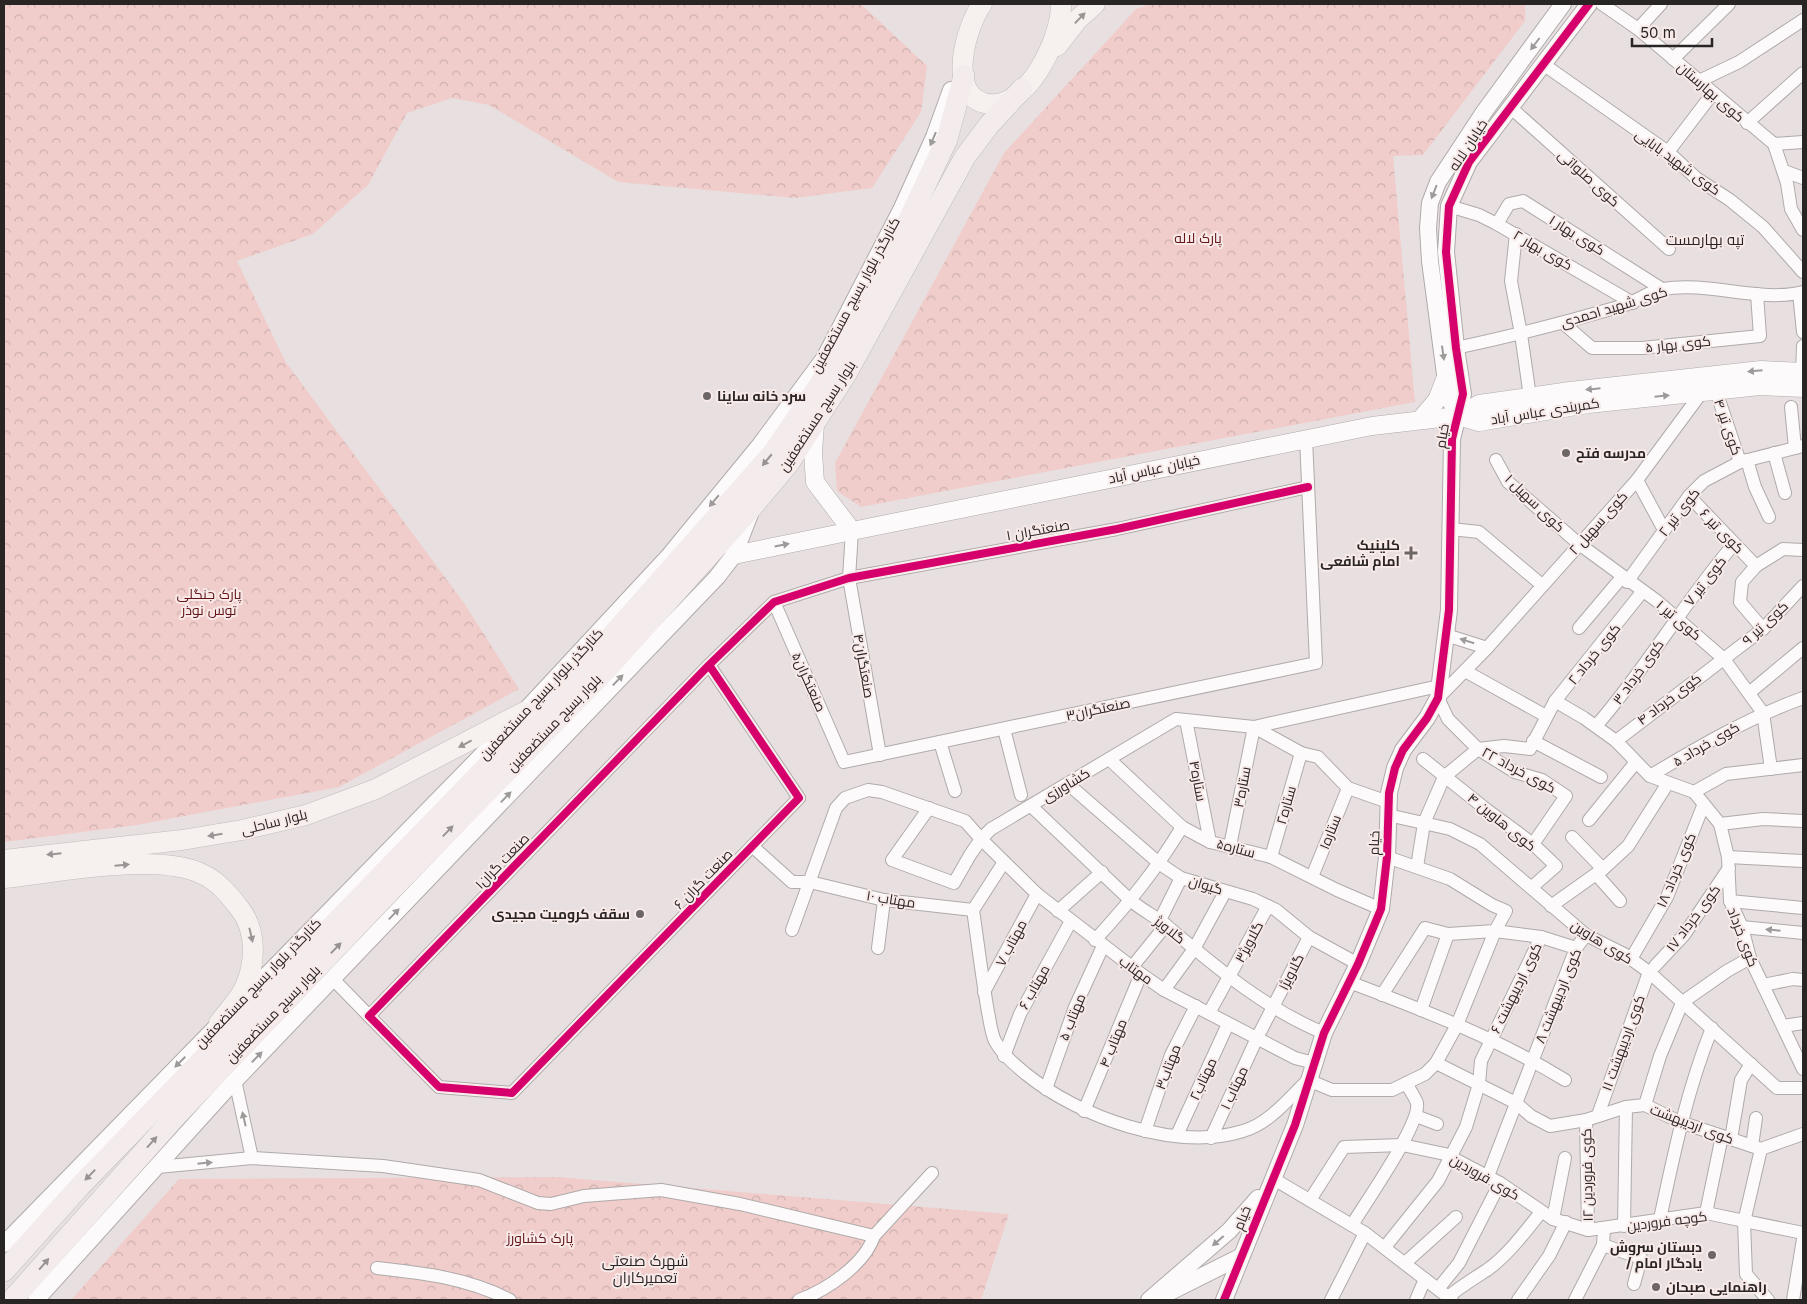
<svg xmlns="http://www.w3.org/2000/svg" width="1807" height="1304" viewBox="0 0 1807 1304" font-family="Inter,Cairo,sans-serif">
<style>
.park{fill:url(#park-crowns)}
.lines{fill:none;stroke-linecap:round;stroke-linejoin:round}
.minor-casing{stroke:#b0aaaa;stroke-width:14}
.tertiary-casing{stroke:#b0aaaa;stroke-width:18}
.secondary-casing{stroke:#b0aaaa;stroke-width:19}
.primary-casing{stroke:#c0bcbc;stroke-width:21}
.trunk-casing{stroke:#c0bcbc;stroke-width:22}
.minor{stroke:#fcfafa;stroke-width:12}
.tertiary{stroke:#fcfafa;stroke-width:16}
.secondary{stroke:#fcfafa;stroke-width:18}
.primary{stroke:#f6f0ef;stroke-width:20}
.trunk{stroke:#f4ecec;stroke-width:21}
.cycleway-casing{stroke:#f8eae9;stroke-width:11}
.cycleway{stroke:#d6006c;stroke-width:8}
.oneway{fill:#9a9594}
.oneway2{fill:#9e9a9a}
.oneway3{fill:#999292}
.poi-dot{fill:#6c6666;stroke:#f8eae9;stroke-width:2}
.labels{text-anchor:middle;stroke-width:4;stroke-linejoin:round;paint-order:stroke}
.street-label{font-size:14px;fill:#2a2525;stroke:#f8eae9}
.park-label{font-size:14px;fill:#621417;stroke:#f8eae9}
.poi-label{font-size:14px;font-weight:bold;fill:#2a2525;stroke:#f8eae9;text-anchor:start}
.neighbourhood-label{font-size:15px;fill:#2a2525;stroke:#f8eae9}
</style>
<defs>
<pattern id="park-crowns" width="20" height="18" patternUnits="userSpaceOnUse" patternTransform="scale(1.25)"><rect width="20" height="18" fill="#f0cdcb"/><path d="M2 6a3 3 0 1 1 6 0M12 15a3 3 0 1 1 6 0" fill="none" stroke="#ceb0ae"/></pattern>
</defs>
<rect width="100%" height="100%" fill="#e8e0e0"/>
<g class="park">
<path d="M4 4H861L927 66 921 112 872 188 795 198 618 182 489 105 452 98 407 113 368 185 313 234 237 261 285 361 464 603 519 689 339 787 137 825 4 842Z"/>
<path d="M1150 4H1525V21L1423 155 1393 156 1415 402 861 507 837 491 835 463 1004 153 1136 9Z"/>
<path d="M557 1177 1009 1214 981 1300H71L179 1179Z"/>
</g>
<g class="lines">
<g class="minor-casing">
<g id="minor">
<path d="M1602 4 1638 29 1774 144 1803 142"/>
<path d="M1638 29 1661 4"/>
<path d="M1673 59 1729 4"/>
<path d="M1543 64 1668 152 1696 178 1730 200 1763 227 1803 272"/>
<path d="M1699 81 1739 62 1803 20"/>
<path d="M1510 107 1669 249"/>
<path d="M1747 123 1803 73"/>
<path d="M1774 144 1787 183 1791 209 1803 230"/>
<path d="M1668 152 1713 93"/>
<path d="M1784 171 1803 178"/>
<path d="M1449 206 1479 215 1497 224 1633 303"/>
<path d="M1497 224 1509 204 1523 201 1662 289"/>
<path d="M1516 234 1511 281 1521 334 1530 397"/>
<path d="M1799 293 1803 332"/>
<path d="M1563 323 1592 348H1642L1760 336 1757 294"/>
<path d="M1456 348C1512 336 1567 322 1622 306 1636 302 1649 291 1663 289 1708 281 1761 303 1803 292"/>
<path d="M1802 372 1803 346"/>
<path d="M1716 391 1740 462"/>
<path d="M1791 407 1795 448"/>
<path d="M1774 453 1785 493"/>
<path d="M1496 460 1508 482 1579 544 1657 601 1724 659 1763 713 1771 769"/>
<path d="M1747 460 1755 487 1769 517"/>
<path d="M1637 480 1664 530"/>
<path d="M1689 496 1756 566"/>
<path d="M1451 529 1479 532 1542 585"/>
<path d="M852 531 849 578 880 755"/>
<path d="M1627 582 1689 496 1704 481 1740 462 1803 446"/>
<path d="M774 602 844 762 1316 663 1306 438"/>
<path d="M1579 628 1622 577"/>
<path d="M1763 629 1740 602 1742 582 1756 566 1783 549 1803 550"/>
<path d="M1446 635 1487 648"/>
<path d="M709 665 799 798 512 1093 439 1087 369 1016 709 665 774 602 849 578 1117 529 1308 487"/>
<path d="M1465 671 1546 716"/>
<path d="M1749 693 1803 648"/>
<path d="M1555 701 1584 718 1616 741 1650 776 1694 792 1720 824 1728 857 1730 901 1742 927 1750 958 1803 1069"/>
<path d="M1186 720 1210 842"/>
<path d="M1596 726C1646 669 1684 602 1734 544"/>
<path d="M1004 729 1021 795"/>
<path d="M1533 741 1601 777"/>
<path d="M1616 741 1763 629 1803 586"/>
<path d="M940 742 955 791"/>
<path d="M1109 759 1182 827 1210 842 1271 857 1337 890 1381 909"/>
<path d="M1423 759 1487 810 1533 844 1556 866 1532 887"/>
<path d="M1650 776C1700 746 1748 718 1803 698"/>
<path d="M1068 784 1160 864 1181 878 1253 899 1276 910 1309 937 1358 964"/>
<path d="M1694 792 1726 774 1803 765"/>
<path d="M1031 806C1064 837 1097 869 1130 900 1142 910 1156 917 1167 926 1216 967 1265 1009 1324 1033"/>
<path d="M929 808 892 860 954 883 970 855 981 839 1037 894 1141 974 1164 990 1295 1058 1314 1063"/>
<path d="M1388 815 1450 829 1480 844 1586 935 1624 954 1649 972 1777 1088H1803"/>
<path d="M1589 820 1636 762"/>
<path d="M1720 824 1763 819 1803 821"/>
<path d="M1572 837 1603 869"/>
<path d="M1533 844 1566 796 1542 780 1515 772 1478 749 1448 719 1438 698 1487 648 1637 480 1702 392"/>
<path d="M752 846 792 882H810L884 900 973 910"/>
<path d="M1230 846 1254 727 1301 753 1318 757 1348 788 1388 802"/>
<path d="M1271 857 1301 753"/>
<path d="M1387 857 1450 879 1492 905 1506 911 1495 931 1457 1025 1436 1063"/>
<path d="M1728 857 1803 861"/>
<path d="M1417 867 1424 823 1444 777 1478 749 1504 746 1530 749 1555 701 1642 592"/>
<path d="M1596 874 1620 901"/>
<path d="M1312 877 1348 788"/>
<path d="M1730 901 1803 908"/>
<path d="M1551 906 1603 869 1628 846 1668 783"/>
<path d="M973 910C978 944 982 978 988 1012 990 1021 991 1033 995 1041 1003 1055 1014 1064 1026 1074 1079 1117 1175 1152 1243 1131 1269 1124 1289 1098 1308 1080L1332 1090H1392L1425 1074 1436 1063 1516 1103 1531 1116 1550 1126 1586 1120 1626 1107 1645 1105 1680 1122 1761 1149 1803 1134"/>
<path d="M973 910 1004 862"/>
<path d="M1058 911 1102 872"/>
<path d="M1160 920 1181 878"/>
<path d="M1742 927 1803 933"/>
<path d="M792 930 836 808 845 798 868 790 882 792 965 821 981 839 991 829 1176 719 1254 727 1439 686"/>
<path d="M1095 940C1129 903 1156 870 1182 827"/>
<path d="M878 948 884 900"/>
<path d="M1631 959 1667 897 1703 806"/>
<path d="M1655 966 1684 935 1729 868"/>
<path d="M1132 967 1166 925"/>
<path d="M332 978 369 1016"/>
<path d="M1349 982C1423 1010 1497 1038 1565 1080"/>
<path d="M1763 985 1793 979 1803 980"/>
<path d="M1164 990 1194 949 1225 892"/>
<path d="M984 992 1037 894"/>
<path d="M1382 995 1425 928 1448 934 1495 931 1541 937 1576 948"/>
<path d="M1687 999 1727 971 1750 958"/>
<path d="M1421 1010 1448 934"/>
<path d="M1209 1013 1268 906"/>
<path d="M1783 1026 1803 1023"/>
<path d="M1004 1056 1020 1014 1071 921"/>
<path d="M235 1080 252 1158"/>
<path d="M1046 1089 1075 1007 1103 946"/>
<path d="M1645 1105 1660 1056 1682 1003"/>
<path d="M1084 1111 1141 974"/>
<path d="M1598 1115 1649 972"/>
<path d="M1416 1116 1437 1124"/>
<path d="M1586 1120 1588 1230"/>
<path d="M1145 1131 1171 1055 1196 1006"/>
<path d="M1177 1135 1228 1024"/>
<path d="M1211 1138 1257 1038 1309 937"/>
<path d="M1731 1139 1741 1080 1751 1064"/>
<path d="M1752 1146 1756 1118"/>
<path d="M1761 1149 1744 1222 1746 1274 1768 1300"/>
<path d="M158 1167 252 1158 383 1166 479 1180 538 1203 551 1204 584 1196 661 1190 740 1204 874 1236"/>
<path d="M1488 1176 1576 948 1586 935"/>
<path d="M1272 1178 1365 1233 1452 1300"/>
<path d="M1310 1200 1344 1147 1402 1145 1445 1154 1500 1183 1553 1219 1588 1230 1706 1213 1803 1233"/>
<path d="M1706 1213 1722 1136"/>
<path d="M1553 1219 1565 1158"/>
<path d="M1660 1219C1674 1153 1687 1090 1712 1028"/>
<path d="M1352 1225C1365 1203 1421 1124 1417 1103 1415 1097 1409 1089 1406 1083"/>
<path d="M1624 1226 1626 1107"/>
<path d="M1603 1245 1641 1258 1634 1284"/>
<path d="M1385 1247 1438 1181 1466 1127 1479 1084 1481 1061 1541 937"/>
<path d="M1405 1263 1456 1217"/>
<path d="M377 1268C423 1273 468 1278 510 1300"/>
<path d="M1438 1289 1459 1263 1500 1183"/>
<path d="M1448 1297C1460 1287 1473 1279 1487 1270 1508 1255 1525 1232 1541 1212"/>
<path d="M799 1300C827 1290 865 1264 874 1236L932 1173"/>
<path d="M1331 1300 1365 1233"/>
<path d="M1416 1300 1425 1279"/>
<path d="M1518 1300 1549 1256 1566 1222"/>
<path d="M1575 1300 1603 1245 1604 1229"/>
<path d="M1793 1300 1803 1239"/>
</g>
</g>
<g class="tertiary-casing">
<g id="tertiary">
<path d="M1458 416 1448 397 1430 261 1428 228 1430 203 1438 182 1484 112 1563 4"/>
<path d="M4 1244 524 712 668 557 760 445 825 357 901 210 934 137 951 90"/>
<path d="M1166 1294 1240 1257"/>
<path d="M36 1300 224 1092 717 577 734 555 750 514"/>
<path d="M1149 1300 1229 1231 1258 1198"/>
<path d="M1224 1300 1295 1125 1324 1033 1358 964 1381 909 1387 857 1389 793 1395 768 1403 750 1427 718 1438 698 1449 610 1452 439 1463 394 1456 348 1446 252 1449 206 1469 162 1589 4"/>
</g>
</g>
<g class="secondary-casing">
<g id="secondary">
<path d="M1458 416 1479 404 1570 391 1761 370 1803 372"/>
<path d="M1420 420 1437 400 1446 377"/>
<path d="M852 531 1372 426 1458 416 1479 422 1588 404 1760 386 1803 388"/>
<path d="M734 555 852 531 815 482 813 453 815 423"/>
</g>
</g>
<g class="primary-casing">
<g id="primary">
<path d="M982 4C967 25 946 92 984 103 1026 115 1062 37 1061 4"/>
<path d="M1057 46 1078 19 1095 4"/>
<path d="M4 860 182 840 242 830 306 815 376 789 524 712"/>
<path d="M4 878C54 873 160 851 204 875 219 882 230 896 240 909 257 931 256 964 244 989 238 1001 227 1012 219 1023"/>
</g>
</g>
<g class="trunk-casing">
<g id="trunk">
<path d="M4 1271 80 1186 593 657 773 453 833 365 879 283 947 139 964 76"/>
<path d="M12 1300 175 1117 391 890 606 670 752 507 788 464 846 374 965 157 989 125 1022 89"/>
</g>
</g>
<use href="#minor" class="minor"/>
<use href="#tertiary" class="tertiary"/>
<use href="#secondary" class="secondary"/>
<use href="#primary" class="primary"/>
<use href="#trunk" class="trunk"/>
<g class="cycleway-casing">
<g id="cycleway">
<path d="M709 665 799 798 512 1093 439 1087 369 1016 709 665 774 602 849 578 1117 529 1308 487"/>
<path d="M1224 1300 1295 1125 1324 1033 1358 964 1381 909 1387 857 1389 793 1395 768 1403 750 1427 718 1438 698 1449 610 1452 439 1463 394 1456 348 1446 252 1449 206 1469 162 1589 4"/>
</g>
</g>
<use href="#cycleway" class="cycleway"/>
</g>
<defs><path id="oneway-solid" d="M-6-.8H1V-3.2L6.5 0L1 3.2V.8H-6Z" transform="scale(1.25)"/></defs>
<g class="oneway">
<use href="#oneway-solid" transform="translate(1080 18) rotate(-46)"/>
<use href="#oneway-solid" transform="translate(465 744) rotate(152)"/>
<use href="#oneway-solid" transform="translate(215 835) rotate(171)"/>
<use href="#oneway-solid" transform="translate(54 854) rotate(174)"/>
<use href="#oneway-solid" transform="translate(122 865) rotate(-5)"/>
<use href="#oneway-solid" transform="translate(251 935) rotate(77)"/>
</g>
<g class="oneway2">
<use href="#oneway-solid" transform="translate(1535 44) rotate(127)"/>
<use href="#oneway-solid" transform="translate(933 139) rotate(113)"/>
<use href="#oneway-solid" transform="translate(1434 192) rotate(111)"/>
<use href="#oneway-solid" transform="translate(1443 353) rotate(82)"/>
<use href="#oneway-solid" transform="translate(1755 371) rotate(175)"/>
<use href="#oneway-solid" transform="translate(1593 389) rotate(174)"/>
<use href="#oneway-solid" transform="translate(1662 396) rotate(-6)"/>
<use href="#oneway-solid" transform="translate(714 501) rotate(130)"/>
<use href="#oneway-solid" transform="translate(782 545) rotate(-11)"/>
<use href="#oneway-solid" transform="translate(1467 641) rotate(-163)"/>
<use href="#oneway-solid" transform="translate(618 680) rotate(-46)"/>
<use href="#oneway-solid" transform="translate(506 797) rotate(-46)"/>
<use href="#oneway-solid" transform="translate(394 914) rotate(-46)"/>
<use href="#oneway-solid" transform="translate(1773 930) rotate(-174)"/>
<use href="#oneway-solid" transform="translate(257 1057) rotate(-46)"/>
<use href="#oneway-solid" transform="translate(180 1062) rotate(135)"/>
<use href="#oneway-solid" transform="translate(244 1119) rotate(-103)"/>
<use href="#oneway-solid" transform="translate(205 1163) rotate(-6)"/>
<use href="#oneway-solid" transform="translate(1218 1241) rotate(139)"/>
</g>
<g class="oneway3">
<use href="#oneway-solid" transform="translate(767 460) rotate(130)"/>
<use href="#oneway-solid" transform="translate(448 831) rotate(-46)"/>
<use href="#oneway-solid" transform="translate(336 948) rotate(-46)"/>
<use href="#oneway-solid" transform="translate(152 1142) rotate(-48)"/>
<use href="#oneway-solid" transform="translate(90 1175) rotate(134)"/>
<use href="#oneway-solid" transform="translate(44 1264) rotate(-49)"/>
</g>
<g class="poi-dot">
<circle cx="707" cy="396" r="5"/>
<circle cx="1566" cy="453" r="5"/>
<path d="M1408.5 545.5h5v5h5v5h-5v5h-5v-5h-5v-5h5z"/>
<circle cx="640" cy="914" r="5"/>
<circle cx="1712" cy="1255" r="5"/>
<circle cx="1656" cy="1287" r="5"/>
</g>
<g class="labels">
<g class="street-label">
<text transform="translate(1711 92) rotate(41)" y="5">کوی بهارستان</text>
<text transform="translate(1468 145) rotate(-57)" y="5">خیابان لاله</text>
<text transform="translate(1678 162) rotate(36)" y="5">کوی شهید بابایی</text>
<text transform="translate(1589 178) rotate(42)" y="5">کوی صلواتی</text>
<text transform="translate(1577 235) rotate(32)" y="5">کوی بهار ۱</text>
<text transform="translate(1543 250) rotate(30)" y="5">کوی بهار ۲</text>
<text transform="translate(855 295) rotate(-62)" y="5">کنارگذر بلوار بسیج مستضعفین</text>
<text transform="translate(1614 307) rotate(-17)" y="5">کوی شهید احمدی</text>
<text transform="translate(1678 344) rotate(-6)" y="5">کوی بهار ۵</text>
<text transform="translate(1545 411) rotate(-9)" y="5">کمربندی عباس آباد</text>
<text transform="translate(817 416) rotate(-57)" y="5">بلوار بسیج مستضعفین</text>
<text transform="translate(1728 427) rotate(71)" y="5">کوی تیر ۴</text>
<text transform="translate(1442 436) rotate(-81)" y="5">خیام</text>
<text transform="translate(1154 469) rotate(-12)" y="5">خیابان عباس آباد</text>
<text transform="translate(1535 503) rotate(44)" y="5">کوی سهیل ۱</text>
<text transform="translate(1679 512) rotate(-52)" y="5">کوی تیر ۲</text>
<text transform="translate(1598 523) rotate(-48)" y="5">کوی سهیل ۲</text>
<text transform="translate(1038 530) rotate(-10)" y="5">۱ صنعتگران</text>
<text transform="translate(1722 531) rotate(46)" y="5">کوی تیر ۶</text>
<text transform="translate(1705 581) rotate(-52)" y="5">کوی تیر ۷</text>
<text transform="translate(1679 620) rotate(40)" y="5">کوی تیر ۱</text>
<text transform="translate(1765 623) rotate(-43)" y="5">کوی تیر ۹</text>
<text transform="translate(1594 654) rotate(-51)" y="5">کوی خرداد ۲</text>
<text transform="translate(864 666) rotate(80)" y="5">صنعتگران۴</text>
<text transform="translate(1638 672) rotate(-54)" y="5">کوی خرداد ۳</text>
<text transform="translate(809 682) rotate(66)" y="5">صنعتگران۵</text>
<text transform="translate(541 694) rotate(-47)" y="5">کنارگذر بلوار بسیج مستضعفین</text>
<text transform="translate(1669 699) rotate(-37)" y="5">کوی خرداد ۴</text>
<text transform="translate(1098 709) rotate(-12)" y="5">صنعتگران۳</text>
<text transform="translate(554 723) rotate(-46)" y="5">بلوار بسیج مستضعفین</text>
<text transform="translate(1706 744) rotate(-30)" y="5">کوی خرداد ۵</text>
<text transform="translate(1519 770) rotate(28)" y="5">کوی خرداد ۲۲</text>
<text transform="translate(1198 781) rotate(79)" y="5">ستاره۴</text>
<text transform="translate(1066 785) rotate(-31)" y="5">کشاورزی</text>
<text transform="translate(1242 787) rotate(-79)" y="5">ستاره۳</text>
<text transform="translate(1286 805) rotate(-74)" y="5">ستاره۲</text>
<text transform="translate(274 822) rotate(-14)" y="5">بلوار ساحلی</text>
<text transform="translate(1502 822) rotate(39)" y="5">کوی هاوین ۴</text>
<text transform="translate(1330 832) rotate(-68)" y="5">ستاره۱</text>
<text transform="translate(1374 843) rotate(-88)" y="5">خیام</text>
<text transform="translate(1236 848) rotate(15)" y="5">ستاره۵</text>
<text transform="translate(502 861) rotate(-46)" y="5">صنعت گران۱</text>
<text transform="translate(1676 870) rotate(-67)" y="5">کوی خرداد ۱۸</text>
<text transform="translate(703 879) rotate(-46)" y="5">صنعت گران ۶</text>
<text transform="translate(1206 885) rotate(17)" y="5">گیوان</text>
<text transform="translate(891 899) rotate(9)" y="5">مهتاب ۱۰</text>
<text transform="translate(1693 918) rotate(-53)" y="5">کوی خرداد ۱۷</text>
<text transform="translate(1170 930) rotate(38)" y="5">گلاویژ</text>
<text transform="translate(1743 937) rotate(69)" y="5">کوی خرداد</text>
<text transform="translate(1249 942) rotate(-62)" y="5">گلاویژ۳</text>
<text transform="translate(1602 942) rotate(32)" y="5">کوی هاوین</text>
<text transform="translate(1011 943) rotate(-62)" y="5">مهتاب ۷</text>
<text transform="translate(1136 970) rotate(36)" y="5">مهتاب</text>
<text transform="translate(1291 972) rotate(-63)" y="5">گلاویژ۱</text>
<text transform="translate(258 983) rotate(-46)" y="5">کنارگذر بلوار بسیج مستضعفین</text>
<text transform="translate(1034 987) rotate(-61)" y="5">مهتاب ۶</text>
<text transform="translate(1516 988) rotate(-64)" y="5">کوی اردیبهشت ۶</text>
<text transform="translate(1558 996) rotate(-68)" y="5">کوی اردیبهشت ۸</text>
<text transform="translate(273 1014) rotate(-46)" y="5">بلوار بسیج مستضعفین</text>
<text transform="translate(1072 1017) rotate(-68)" y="5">مهتاب ۵</text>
<text transform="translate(1113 1043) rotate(-68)" y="5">مهتاب ۴</text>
<text transform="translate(1623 1043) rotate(-70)" y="5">کوی اردیبهشت ۱۱</text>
<text transform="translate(1168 1067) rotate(-69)" y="5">مهتاب۳</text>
<text transform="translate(1203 1079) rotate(-65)" y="5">مهتاب۲</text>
<text transform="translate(1234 1088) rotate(-65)" y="5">مهتاب ۱</text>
<text transform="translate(1692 1124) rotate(21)" y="5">کوی اردیبهشت</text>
<text transform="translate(1587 1175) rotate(-91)" y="5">کوی فروردین ۱۲</text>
<text transform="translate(1485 1177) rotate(30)" y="5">کوی فروردین</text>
<text transform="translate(1242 1218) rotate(-68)" y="5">خیام</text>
<text transform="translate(1667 1221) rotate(-7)" y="5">کوچه فروردین</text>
</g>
<g class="park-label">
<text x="1198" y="243">پارک لاله</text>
<text x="209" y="599">پارک جنگلی<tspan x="209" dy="16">توس نوذر</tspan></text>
<text x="540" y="1243">پارک کشاورز</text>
</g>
<g class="poi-label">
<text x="717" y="401">سرد خانه ساینا</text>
<text x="1576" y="458">مدرسه فتح</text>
<text x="1400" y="550" text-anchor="end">کلینیک<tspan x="1400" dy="16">امام شافعی</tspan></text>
<text x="630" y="919" text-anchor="end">سقف کرومیت مجیدی</text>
<text x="1702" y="1252" text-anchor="end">دبستان سروش<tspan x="1702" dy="16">/ یادگار امام</tspan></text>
<text x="1666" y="1292">راهنمایی صبحان</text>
</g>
<g class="neighbourhood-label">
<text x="1705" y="245">تپه بهارمست</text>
<text x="645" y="1266">شهرک صنعتی<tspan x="645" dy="17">تعمیرکاران</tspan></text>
</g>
</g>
<rect width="1807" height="1304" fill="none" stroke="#2a2525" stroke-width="10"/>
<path d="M1632 38v8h80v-8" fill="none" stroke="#2a2525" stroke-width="2.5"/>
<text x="1640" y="38" font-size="15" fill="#2a2525" stroke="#f8eae9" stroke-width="4" paint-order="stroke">50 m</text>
</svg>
